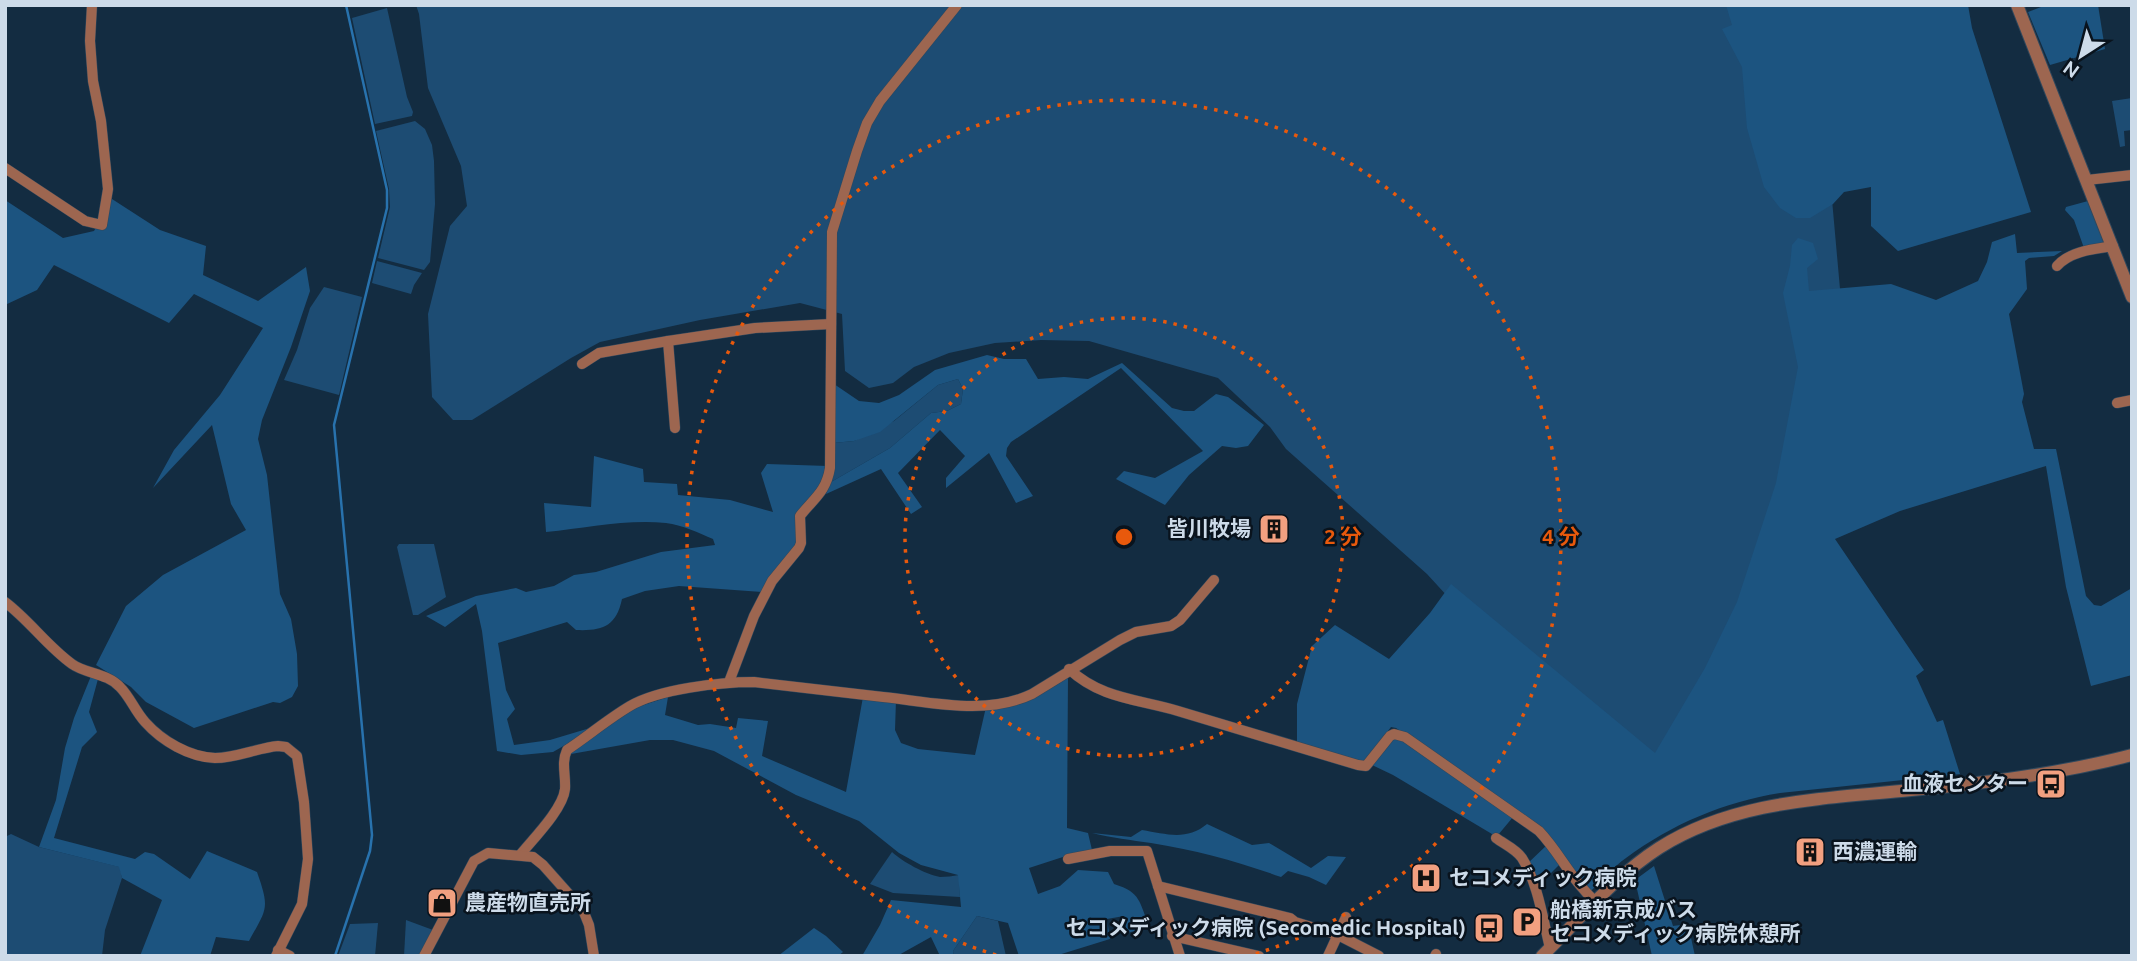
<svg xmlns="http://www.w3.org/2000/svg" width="2137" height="961" viewBox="0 0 2137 961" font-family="Ubuntu,'Noto Sans JP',sans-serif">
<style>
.green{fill:#1d4c73}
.forest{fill:#1c5480}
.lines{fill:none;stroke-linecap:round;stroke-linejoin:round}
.stream{stroke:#2872ad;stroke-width:2.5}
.minor-casing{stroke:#31485c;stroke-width:11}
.tertiary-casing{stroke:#31485c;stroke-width:14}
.minor{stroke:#9d6650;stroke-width:10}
.tertiary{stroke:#9d6650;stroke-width:12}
.ring{fill:none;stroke:#e8590c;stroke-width:3.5;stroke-dasharray:3.5 7}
.labels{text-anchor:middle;stroke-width:5;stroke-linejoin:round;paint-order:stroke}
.poi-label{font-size:21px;font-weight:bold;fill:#cddbe9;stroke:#09131d;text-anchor:start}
.centre{fill:#e8590c;stroke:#09131d;stroke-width:3.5}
.ring-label{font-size:21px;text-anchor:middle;font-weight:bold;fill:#e8590c;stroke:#09131d;stroke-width:5;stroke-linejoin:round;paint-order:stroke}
</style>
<rect width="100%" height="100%" fill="#132c41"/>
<g class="green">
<path d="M416 5H1773L1828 155 1847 367 1658 791 1471 622 1427 574 1286 449 1270 427 1218 378 1089 341 1041 340 995 343 949 353 914 367 893 383 869 388 845 371 842 314 800 303 700 320 600 342 571 358 472 420H453L432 397 428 314 450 226 467 206 461 166 428 88 419 14Z"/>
<path d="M387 8 407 97 413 112 412 116 375 124 352 18Z"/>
<path d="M2132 98V130L2124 131 2125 146 2120 147 2112 101Z"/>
<path d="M415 121 425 129 432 145 434 161 435 204 430 262 424 270 378 258 390 207 389 189 376 131Z"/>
<path d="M377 261 422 273 414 285 411 294 372 283Z"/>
<path d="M324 287 362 297 339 395 284 380 297 350 310 308Z"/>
<path d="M958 379 963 389 961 404 947 411 931 413 890 448 831 482 834 467 833 443 854 441 894 421 938 385Z"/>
<path d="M399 544H434L446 597 418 615H413L397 547Z"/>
<path d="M11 834 39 847 120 867 122 878 105 930 102 956H5V837Z"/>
<path d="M892 852C903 862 925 874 940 877 946 877 953 876 959 875L960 897 893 893 870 884Z"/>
<path d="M977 916 998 921 1006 956H954L953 951Z"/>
<path d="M406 920 433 930 419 956H404Z"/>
<path d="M378 923 375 956H338L350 924Z"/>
</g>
<g class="forest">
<path d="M1726 5H1968L1972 28 2031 212 1898 251 1871 226V187L1844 192 1833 204 1810 218H1796L1780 208 1764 187 1747 128 1742 67 1722 29 1732 25Z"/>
<path d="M2046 5H2098L2105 49 2050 65 2028 12Z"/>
<path d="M112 199 160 230 206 246 203 275 258 301 306 267 310 291 291 347 262 420 258 439 267 475 280 594 291 619 297 654 298 686 292 697 280 703 273 702 194 728 146 702 131 687 96 665 126 606 163 575 246 530 231 504 212 425 153 488 174 450 220 395 263 328 194 294 169 323 54 265 37 290 5 305V200L63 238 94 231Z"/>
<path d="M2088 201 2104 242 2103 244 2084 248 2074 220 2065 210 2066 207Z"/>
<path d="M2015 234 2017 253 2062 251 2054 256 2029 258 2025 261 2027 289 2009 314 2024 394 2022 402 2034 449H2056L2086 596 2094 605 2101 606 2132 588V675L2091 686 2066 587 2046 466 1900 511 1835 539 1924 670 1916 676 1937 722 1943 720 1960 774 1780 793C1724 802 1672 824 1626 858 1613 867 1602 880 1591 891L1519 814 1396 728 1391 727 1364 763 1297 743V704L1312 646 1335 625 1389 659 1430 613 1451 584 1655 753 1705 668 1737 602 1776 483 1798 367 1783 293 1790 266 1792 245 1798 238 1813 243 1818 259 1807 268 1809 291 1891 284 1936 300 1978 281 1987 262 1992 242Z"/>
<path d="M987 355 1004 359H1026L1038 379 1064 377 1088 379 1122 363 1172 408 1184 411H1194L1216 394 1228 397 1264 425 1248 446 1236 448 1222 446 1189 475 1165 505 1116 479 1124 471 1155 478 1203 451 1121 368 1011 442 1007 448 1006 456 1033 496 1016 503 989 453 946 488V478L965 456 940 430 898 473 922 507 911 514 881 469 826 494 831 482 890 448 931 413 947 411 961 404 963 389 958 379 938 385 880 432 854 441 833 443 834 384 859 401 879 403 899 395 935 370Z"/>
<path d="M594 456 643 469 644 482 677 484 678 495 730 500 773 512 761 473 767 464 828 466 824 479 796 516 797 547 762 592 679 586 645 591 622 599C616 627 602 631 576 630L567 622 498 643 506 690 515 709 507 719 514 745 550 740 600 725 553 752 521 755 497 751 482 631 476 604 445 627 426 616 476 596 516 588 526 592 554 586 574 575 596 572 661 552 715 545 713 539C699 533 682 525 666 523 627 519 586 528 546 532L544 503 591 507Z"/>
<path d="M91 676 98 679 89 712 97 732 82 747 54 838 135 859 145 852 154 854 190 879 207 851 257 872C270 909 267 908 249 941L216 937 210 956H140L162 900 122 878 119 867 39 847 56 800 65 748 74 718Z"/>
<path d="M1068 676 1067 828 1088 833 1092 850 1069 855 1029 868 1038 894 1060 886 1078 870 1108 872 1114 884C1142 893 1138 901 1150 927L1127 933 1124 916 1107 919 1110 939 1055 956H1019L1008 923 977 916 953 951 954 956H940L931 937 897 956H862L880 925 891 900 961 907 958 875 921 865 899 853 859 821 796 795 714 751 673 740H650L571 754V751L634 708 668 697 665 715 698 725 710 724 736 728 738 718 768 721 762 756 846 792 863 697 896 700 895 730 901 743 918 749 975 755 986 707Z"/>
<path d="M1397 737 1513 817 1498 835 1497 837 1393 775 1372 765 1386 741Z"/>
<path d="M1207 824 1252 845 1269 843 1311 868 1328 856 1346 857 1326 885 1309 877 1288 871 1281 877C1239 862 1196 850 1151 843 1131 840 1112 838 1092 833L1131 837 1142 830C1166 834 1187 841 1207 824Z"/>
<path d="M1548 844 1560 864 1547 877 1540 887 1526 865Z"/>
<path d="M1654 866 1673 926 1688 924 1695 956H1652L1635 880Z"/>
<path d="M814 928 826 936 843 952 838 956H778Z"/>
</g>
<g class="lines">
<path class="stream" d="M335 956 370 851 372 835 334 425 387 208V190L346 5"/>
<g class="minor-casing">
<g id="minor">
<path d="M5 168 85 221 102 225 108 189 101 121 93 81 90 41 92 5"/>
<path d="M2087 180 2132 175"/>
<path d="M2057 266C2070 251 2094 249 2113 246"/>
<path d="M668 341 675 428"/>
<path d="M582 364 599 353 668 341 755 328 831 324"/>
<path d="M2117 403 2132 400"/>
<path d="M5 602C30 621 47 646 72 664 86 674 107 673 120 687 130 697 135 711 145 722 162 741 189 757 215 758 236 758 257 748 278 746L286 747 297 756 304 802 308 859 302 904 276 956"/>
<path d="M1069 669C1101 699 1138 699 1178 711 1238 729 1298 747 1358 765L1366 766 1390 736 1394 734 1405 737 1539 831C1560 853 1572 881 1595 901"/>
<path d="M729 682 754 616 772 581 799 548 801 543 800 516C814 498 826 492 830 468L832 232 857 151 867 123 880 101 957 5"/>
<path d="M1496 838C1504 844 1516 849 1522 858 1538 883 1543 920 1550 948"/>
<path d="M520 855C533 839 563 809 565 789 566 775 561 763 567 750 588 736 608 719 630 706 659 689 720 682 754 682 797 687 840 692 883 697 931 702 986 716 1032 694L1120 640 1136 632 1171 626 1180 620 1214 580"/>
<path d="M1068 859 1110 851H1147L1180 956"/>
<path d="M1158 886 1290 918 1295 922 1338 935 1379 956"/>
<path d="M1172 936 1259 956"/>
<path d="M278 950 290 956"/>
<path d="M424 956 474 861 488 853 533 857 543 865 583 910 589 925 594 956"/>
<path d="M1328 956 1346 917"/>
<path d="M1435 956 1436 954"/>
</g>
</g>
<g class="tertiary-casing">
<g id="tertiary">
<path d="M2017 5 2132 297"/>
<path d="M1542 956C1580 919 1614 877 1659 848 1735 800 1825 799 1911 790 1985 783 2059 774 2132 755"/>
</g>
</g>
<use href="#minor" class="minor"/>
<use href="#tertiary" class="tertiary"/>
</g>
<g class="ring">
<circle cx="1124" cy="537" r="219"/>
<path d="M996 955A437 437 0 1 1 1252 955"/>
</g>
<defs>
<g id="building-square" transform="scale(1.575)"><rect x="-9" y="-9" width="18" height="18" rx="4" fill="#f2a080" stroke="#09131d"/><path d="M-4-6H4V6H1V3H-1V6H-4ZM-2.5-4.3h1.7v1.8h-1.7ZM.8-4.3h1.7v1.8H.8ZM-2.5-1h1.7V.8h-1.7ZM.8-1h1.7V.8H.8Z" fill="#111"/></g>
<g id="bus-square" transform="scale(1.575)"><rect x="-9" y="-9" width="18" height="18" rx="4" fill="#f2a080" stroke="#09131d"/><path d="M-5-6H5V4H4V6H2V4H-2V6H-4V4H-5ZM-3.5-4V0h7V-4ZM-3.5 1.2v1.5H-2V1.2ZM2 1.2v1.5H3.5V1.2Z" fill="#111"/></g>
<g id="hospital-square" transform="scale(1.575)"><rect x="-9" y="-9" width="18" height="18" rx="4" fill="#f2a080" stroke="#09131d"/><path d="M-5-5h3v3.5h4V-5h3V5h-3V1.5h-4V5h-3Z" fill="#111"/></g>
<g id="shop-square" transform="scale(1.575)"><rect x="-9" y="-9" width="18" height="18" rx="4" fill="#f2a080" stroke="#09131d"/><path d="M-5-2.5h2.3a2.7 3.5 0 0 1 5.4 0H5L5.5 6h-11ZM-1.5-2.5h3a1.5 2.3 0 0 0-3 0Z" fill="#111"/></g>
<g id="parking-square" transform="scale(1.575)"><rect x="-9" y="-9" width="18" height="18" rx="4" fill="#f2a080" stroke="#09131d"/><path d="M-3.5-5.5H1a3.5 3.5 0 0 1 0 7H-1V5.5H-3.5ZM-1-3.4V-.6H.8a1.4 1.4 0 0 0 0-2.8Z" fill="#111"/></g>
</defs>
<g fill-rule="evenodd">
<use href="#building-square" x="1274" y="529"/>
<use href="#bus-square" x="2051" y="784"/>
<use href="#building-square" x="1810" y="852"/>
<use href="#hospital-square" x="1426" y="878"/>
<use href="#shop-square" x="442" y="903"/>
<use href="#parking-square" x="1527" y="922"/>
<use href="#bus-square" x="1489" y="928"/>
</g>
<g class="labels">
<g class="poi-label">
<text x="1251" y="536" text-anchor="end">皆川牧場</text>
<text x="2028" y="791" text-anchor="end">血液センター</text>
<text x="1833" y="859">西濃運輸</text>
<text x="1449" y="885">セコメディック病院</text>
<text x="465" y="910">農産物直売所</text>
<text x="1550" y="917">船橋新京成バス<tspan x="1550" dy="24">セコメディック病院休憩所</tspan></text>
<text x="1466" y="935" text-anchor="end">セコメディック病院 (Secomedic Hospital)</text>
</g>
</g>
<circle cx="1124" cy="537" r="10" class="centre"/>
<g class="ring-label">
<text x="1343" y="544">2 分</text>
<text x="1561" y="544">4 分</text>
</g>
<rect width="2137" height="961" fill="none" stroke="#cddbe9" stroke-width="14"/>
<g transform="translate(2081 56) rotate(216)" stroke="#09131d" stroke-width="5" paint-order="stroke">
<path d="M0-5L12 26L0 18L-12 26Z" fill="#cddbe9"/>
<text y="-10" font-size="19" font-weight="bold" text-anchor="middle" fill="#cddbe9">N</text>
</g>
</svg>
